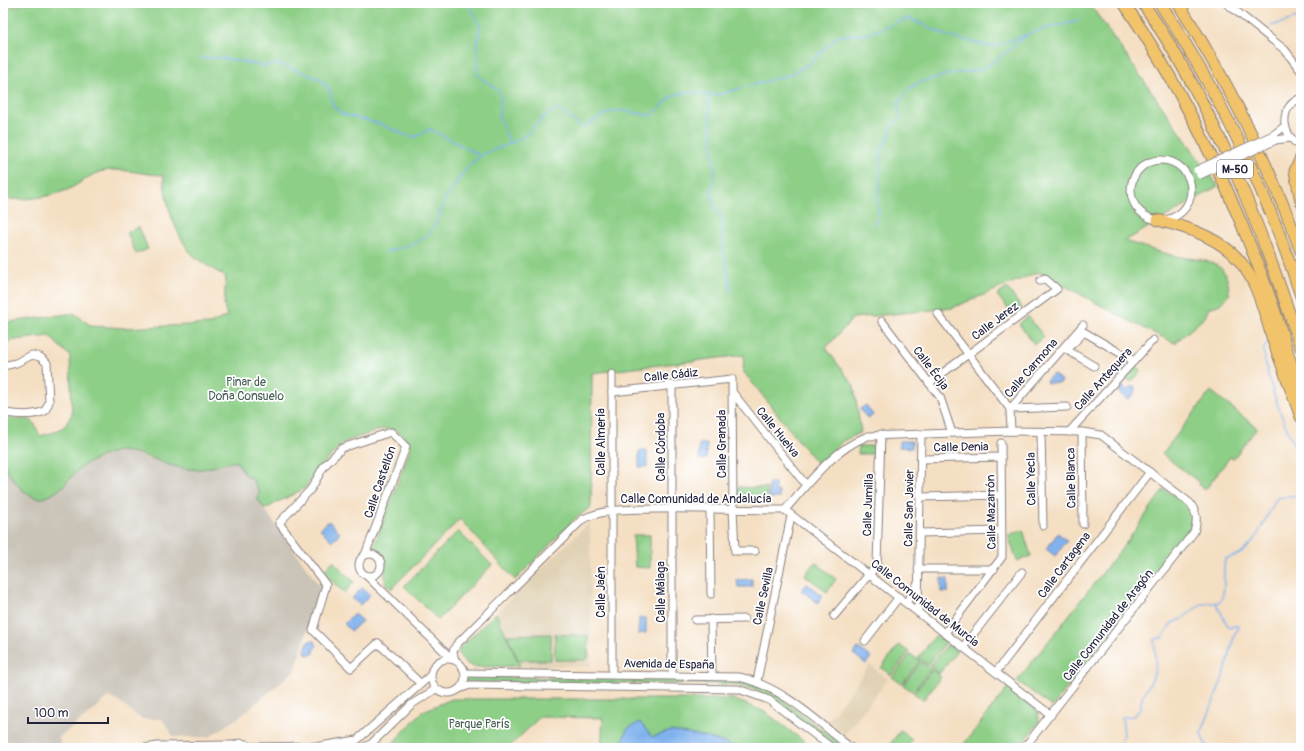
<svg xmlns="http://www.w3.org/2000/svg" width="1304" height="751" viewBox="0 0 1304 751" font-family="Pangolin,sans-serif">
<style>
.built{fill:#e0d2b5}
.industrial{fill:#c9c3b8}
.green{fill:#8dcf87;stroke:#587861}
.water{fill:#81b2ed;stroke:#526a94}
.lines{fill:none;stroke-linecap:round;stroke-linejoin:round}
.stream{stroke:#81b2ed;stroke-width:1.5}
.minor-casing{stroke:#8b807f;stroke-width:9}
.highway-casing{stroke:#8b807f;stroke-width:13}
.minor{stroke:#fff;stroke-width:7}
.highway{stroke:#f1c36a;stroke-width:11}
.minor-bridge-casing{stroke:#8b807f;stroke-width:9;stroke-linecap:butt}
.minor-bridge{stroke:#fff;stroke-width:7}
.labels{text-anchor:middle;stroke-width:3.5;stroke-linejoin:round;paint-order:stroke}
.shield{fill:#fff;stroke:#646476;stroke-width:1}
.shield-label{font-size:11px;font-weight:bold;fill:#22223b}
.street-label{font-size:12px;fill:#22223b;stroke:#fff}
.park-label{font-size:12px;fill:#475f56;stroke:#fff}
</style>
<rect width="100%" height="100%" fill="#fff"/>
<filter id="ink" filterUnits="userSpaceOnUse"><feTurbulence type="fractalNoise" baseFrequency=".025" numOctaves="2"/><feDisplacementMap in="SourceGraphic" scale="8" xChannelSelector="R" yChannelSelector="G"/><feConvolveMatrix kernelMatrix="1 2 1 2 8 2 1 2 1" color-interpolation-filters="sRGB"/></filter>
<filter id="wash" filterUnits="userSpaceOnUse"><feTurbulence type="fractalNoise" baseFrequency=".012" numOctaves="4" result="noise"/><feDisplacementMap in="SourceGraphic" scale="16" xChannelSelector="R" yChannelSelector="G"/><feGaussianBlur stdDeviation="0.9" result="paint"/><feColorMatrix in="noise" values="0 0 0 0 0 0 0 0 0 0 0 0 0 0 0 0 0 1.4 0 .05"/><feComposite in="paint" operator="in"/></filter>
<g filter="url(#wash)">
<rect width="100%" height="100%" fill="#f4dfc3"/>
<g class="built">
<path d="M590 522 591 666H520L496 613Z"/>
<path d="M870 665 888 679 845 734 828 721Z"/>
</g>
<path class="industrial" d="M3 448 4 463 27 493 38 498 46 497 68 482 81 467 113 452H127L180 468 194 469H202L232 462H237L246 476 252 478 259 491 258 500 321 588 295 670 242 715 209 737H174L162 719H141L118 701 108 697 93 711 59 737 61 748H3Z"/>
<g class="green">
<path d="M20 3H1089L1218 186 1125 241C1141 246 1158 252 1175 256 1204 262 1229 256 1229 295L1220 304 1209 308 1205 317 1175 343C1128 322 1084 295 1038 272L952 308 853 318 826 348 854 386 861 432 843 441 818 465 743 371 744 355 592 373 591 507 577 517 515 580 460 519 391 589 385 583V557L380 553 373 552V548L410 450 409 441 396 430 383 429 344 442 319 468 305 488 265 509 258 500 259 491 252 478 246 476 237 462C225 461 214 468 202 469 195 470 187 469 181 468 161 464 132 447 113 452 106 454 85 464 80 468 69 479 56 498 39 498 25 498 8 475 4 463L3 418 31 420 34 423 40 436 55 432 65 426 72 414 70 356 49 336 15 340 3 343V323L74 313 91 326 124 328 210 324 227 316 224 305 226 277C217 271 197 261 191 253 173 230 166 203 163 175 143 175 118 166 99 172 88 176 78 185 67 190 47 198 24 200 3 199V6H20Z"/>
<path d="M139 227 148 249 136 254 127 232Z"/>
<path d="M1007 288 1022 308 1013 315 997 295Z"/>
<path d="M1028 316 1044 337 1034 344 1019 324Z"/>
<path d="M1135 365 1142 371 1131 382 1124 377Z"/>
<path d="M1211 391 1257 428 1233 459 1230 457 1205 490 1199 485 1200 483 1162 454Z"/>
<path d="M859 446H876L875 454H858Z"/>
<path d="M738 487 767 488V502H738Z"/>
<path d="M1164 489C1181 501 1197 505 1191 528L1052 707 1017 681 1126 543Z"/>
<path d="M1023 530 1031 556 1017 561 1008 535Z"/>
<path d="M458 531 492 565 438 620 404 586Z"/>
<path d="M633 535H650V568L635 567Z"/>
<path d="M333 561 354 582 344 593 323 572Z"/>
<path d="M815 562 836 579 827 592 805 575Z"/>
<path d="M496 613 520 666 473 667 464 662 458 653 460 648Z"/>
<path d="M551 634V660H518L507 635Z"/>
<path d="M555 634 588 636V658L585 660H555Z"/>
<path d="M936 635 946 642 928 665 918 658Z"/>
<path d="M948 644 957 651 939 674 930 666Z"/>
<path d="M899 645 909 652 891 675 881 668Z"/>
<path d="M910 654 920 661 902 684 892 677Z"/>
<path d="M921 662 931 669 913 692 903 685Z"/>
<path d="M932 670 941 677 923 700 914 693Z"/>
<path d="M466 677 734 679 758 685 773 693 846 748H838L770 697 756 690 734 684 466 682Z"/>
<path d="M1008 687 1038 711 1039 722 1019 748H961Z"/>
<path d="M452 699H733L765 712 813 748H601L603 718 540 717 508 748H388L423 711Z"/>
<path d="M901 730 912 739 905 748H887Z"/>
</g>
<g class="water">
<path d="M1053 374 1062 381 1061 383H1047L1046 381Z"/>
<path d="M1122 386 1125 388 1126 391 1131 387H1135V392L1128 400 1118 392Z"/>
<path d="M866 405 873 415 868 419 860 409Z"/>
<path d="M899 441H912V448L899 447Z"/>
<path d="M699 444H707L706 459 699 460Z"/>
<path d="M647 451V467H639V451Z"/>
<path d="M769 483H775V491H779V498H769Z"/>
<path d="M329 521 340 533 332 541 320 529Z"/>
<path d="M1058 533 1067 541 1055 556 1046 549Z"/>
<path d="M941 578 948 579V592H941Z"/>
<path d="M752 579V587H738L737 580Z"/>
<path d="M807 584 823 596 818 603 801 590Z"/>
<path d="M362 588 370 595 360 605 352 598Z"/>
<path d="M354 614 362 621 351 631 344 624Z"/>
<path d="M639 618H646V633L638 634Z"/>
<path d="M312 640 315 642 317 645 314 649V653L310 655 306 654 305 650 308 642Z"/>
<path d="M858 648 871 657 866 664 853 654Z"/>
<path d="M640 722 652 737 671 731 709 738 734 746 752 748H624L623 740 627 729Z"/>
</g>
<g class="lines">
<g class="stream">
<path d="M468 3 480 27 476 47 478 54 477 75 498 90 501 96 499 117 510 143"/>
<path d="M1271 26 1301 17"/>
<path d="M201 58H222L265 66 280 64 320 79 330 90 333 106 342 114 380 124 408 136 415 137 430 129 479 155"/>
<path d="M708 94 715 173 711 192 716 210 722 217 724 253 731 291"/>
<path d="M874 226 879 213 877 198 880 180 882 148 889 136 892 125 900 118 898 103 911 87 921 82 949 74 979 70 989 65 1017 44 1025 36"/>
<path d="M386 252C399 248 415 245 426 236 437 227 441 209 447 196 453 186 461 176 469 166 486 146 510 149 527 134 539 123 540 116 557 109L584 128C613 106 617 109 651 116L672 96 685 92 717 95 789 75 809 64 838 36 867 34 909 18 947 36 993 47 1042 29 1079 21"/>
<path d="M1270 341 1264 348C1264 377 1288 433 1301 460"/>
<path d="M1117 748 1124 735 1122 717 1133 716 1141 709C1140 691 1150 689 1154 674 1157 664 1155 650 1154 639L1162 638 1172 623 1182 619 1201 604 1220 602C1227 588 1222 574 1225 559L1240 554 1254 541 1277 498 1298 495 1301 490"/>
<path d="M1207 748 1201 734 1225 672 1235 633 1239 628 1238 625 1229 628 1216 603"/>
</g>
</g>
</g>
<g filter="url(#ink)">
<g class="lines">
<g class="minor-casing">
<g id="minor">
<path d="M1226 3 1285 50 1301 71"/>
<path d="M1301 98C1278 107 1281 136 1301 146"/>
<path d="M1273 135 1285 126"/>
<path d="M1276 140 1290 138"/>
<circle cx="1161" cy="190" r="30"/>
<path d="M938 314 1010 409 1067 407"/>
<path d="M882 321 940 397 952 433"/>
<path d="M3 366 16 363 32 355 40 357 47 363 49 402 45 411C31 417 18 414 3 413"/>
<path d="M1094 366 1067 350 1084 332 1134 361"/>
<path d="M612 374V674"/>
<path d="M929 383 1057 289 1044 278 1040 281"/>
<path d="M672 385V674"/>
<path d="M612 392 732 379 733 509 735 551H755"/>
<path d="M733 393 806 485"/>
<path d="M1011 431 1010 409 1083 325"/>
<path d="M1041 432 1043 526"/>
<path d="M1069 432 1153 340"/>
<path d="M1082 432 1083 524"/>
<path d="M921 459 1001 457"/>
<path d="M920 497 1001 495"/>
<path d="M710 509 711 594"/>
<path d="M785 510 1051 715"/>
<path d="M920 533 1001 531"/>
<circle cx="370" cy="565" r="11"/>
<path d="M365 555 406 447 391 432 342 448 324 466 311 489 279 523 326 585 313 630 351 668 378 643 420 683"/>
<path d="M918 569H994"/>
<path d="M368 577 452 659"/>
<path d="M906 603 918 583"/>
<path d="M918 612 921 434"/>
<path d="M834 616 877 565 881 434"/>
<path d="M711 619 712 676"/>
<path d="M695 620 744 619"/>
<path d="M945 633 1002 557 1001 443"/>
<path d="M865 641 899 597"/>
<path d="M963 647 1022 572"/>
<circle cx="448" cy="676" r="17"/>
<path d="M455 660 453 652 456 645 583 519C606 508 628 510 653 509 697 508 741 510 785 510 809 482 834 449 868 436L1011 431 1082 432 1101 435 1190 503C1197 513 1198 520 1194 532L1024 748"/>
<path d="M996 672 1150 472"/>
<path d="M465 673 739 677C783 687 817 721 851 748"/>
<path d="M757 681 791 516"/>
<path d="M459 689 470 685 738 689 769 700 832 748"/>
<path d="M342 744 357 748"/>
<path d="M249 747 320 746 357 740 431 675"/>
<path d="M145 748 158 746 232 745"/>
<path d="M230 748 239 743 246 744 250 748"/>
<path d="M362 748 371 744 412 704 436 689"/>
</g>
</g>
<g class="highway-casing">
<g id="highway">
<path d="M1124 3C1186 94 1233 194 1270 298 1282 330 1290 363 1301 396"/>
<path d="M1143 3C1215 108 1261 227 1301 348"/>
<path d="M1160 3C1219 94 1268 192 1301 296"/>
<path d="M1178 3C1228 82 1269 164 1301 251"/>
<path d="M1301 158 1295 171 1301 201"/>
<path d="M1158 220C1184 227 1210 234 1232 253 1257 275 1264 312 1274 343 1283 368 1292 392 1301 417"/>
</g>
</g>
<use href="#minor" class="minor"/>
<use href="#highway" class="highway"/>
<g class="minor-bridge-casing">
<g id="minor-bridge">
<path d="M1197 170 1273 135"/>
<path d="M1200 175 1276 140"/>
</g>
</g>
<use href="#minor-bridge" class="minor-bridge"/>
</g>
</g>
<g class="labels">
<rect class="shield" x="1217" y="160" width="36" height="18" rx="3"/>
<g class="shield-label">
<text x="1235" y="173">M-50</text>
</g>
<g class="street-label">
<text transform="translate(995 321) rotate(-37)" y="4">Calle Jerez</text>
<text transform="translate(931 368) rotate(53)" y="4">Calle Écija</text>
<text transform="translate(1031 368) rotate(-49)" y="4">Calle Carmona</text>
<text transform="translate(671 375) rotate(-6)" y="4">Calle Cádiz</text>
<text transform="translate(1103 379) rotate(-48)" y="4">Calle Antequera</text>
<text transform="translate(778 432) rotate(51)" y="4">Calle Huelva</text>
<text transform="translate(601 442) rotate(-90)" y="4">Calle Almería</text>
<text transform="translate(722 444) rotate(-90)" y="4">Calle Granada</text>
<text transform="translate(661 447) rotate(-90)" y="4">Calle Córdoba</text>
<text transform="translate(961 447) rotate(-1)" y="4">Calle Denia</text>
<text transform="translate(1071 478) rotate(-91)" y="4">Calle Blanca</text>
<text transform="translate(1031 479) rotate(-91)" y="4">Calle Yecla</text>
<text transform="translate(380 482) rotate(-71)" y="4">Calle Castellón</text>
<text x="696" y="503">Calle Comunidad de Andalucía</text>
<text transform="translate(868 505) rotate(-88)" y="4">Calle Jumilla</text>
<text transform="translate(909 508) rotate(-89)" y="4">Calle San Javier</text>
<text transform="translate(991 512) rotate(-91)" y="4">Calle Mazarrón</text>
<text transform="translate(1064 565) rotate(-53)" y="4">Calle Cartagena</text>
<text transform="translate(601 592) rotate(-90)" y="4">Calle Jaén</text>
<text transform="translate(661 592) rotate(-90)" y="4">Calle Málaga</text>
<text transform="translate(763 596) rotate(-78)" y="4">Calle Sevilla</text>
<text transform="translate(925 603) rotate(38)" y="4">Calle Comunidad de Murcia</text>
<text transform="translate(1108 625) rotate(-52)" y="4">Calle Comunidad de Aragón</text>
<text transform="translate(669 664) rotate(1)" y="4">Avenida de España</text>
</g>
<g class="park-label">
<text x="246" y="386">Pinar de<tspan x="246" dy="14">Doña Consuelo</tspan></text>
<text x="479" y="728">Parque París</text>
</g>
</g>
<rect width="1304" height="751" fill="none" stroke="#fff" stroke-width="16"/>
<path d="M28 717v6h80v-6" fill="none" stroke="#22223b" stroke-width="2"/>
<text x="34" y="717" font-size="12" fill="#22223b" stroke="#ffffff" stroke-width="3" paint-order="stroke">100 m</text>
</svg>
